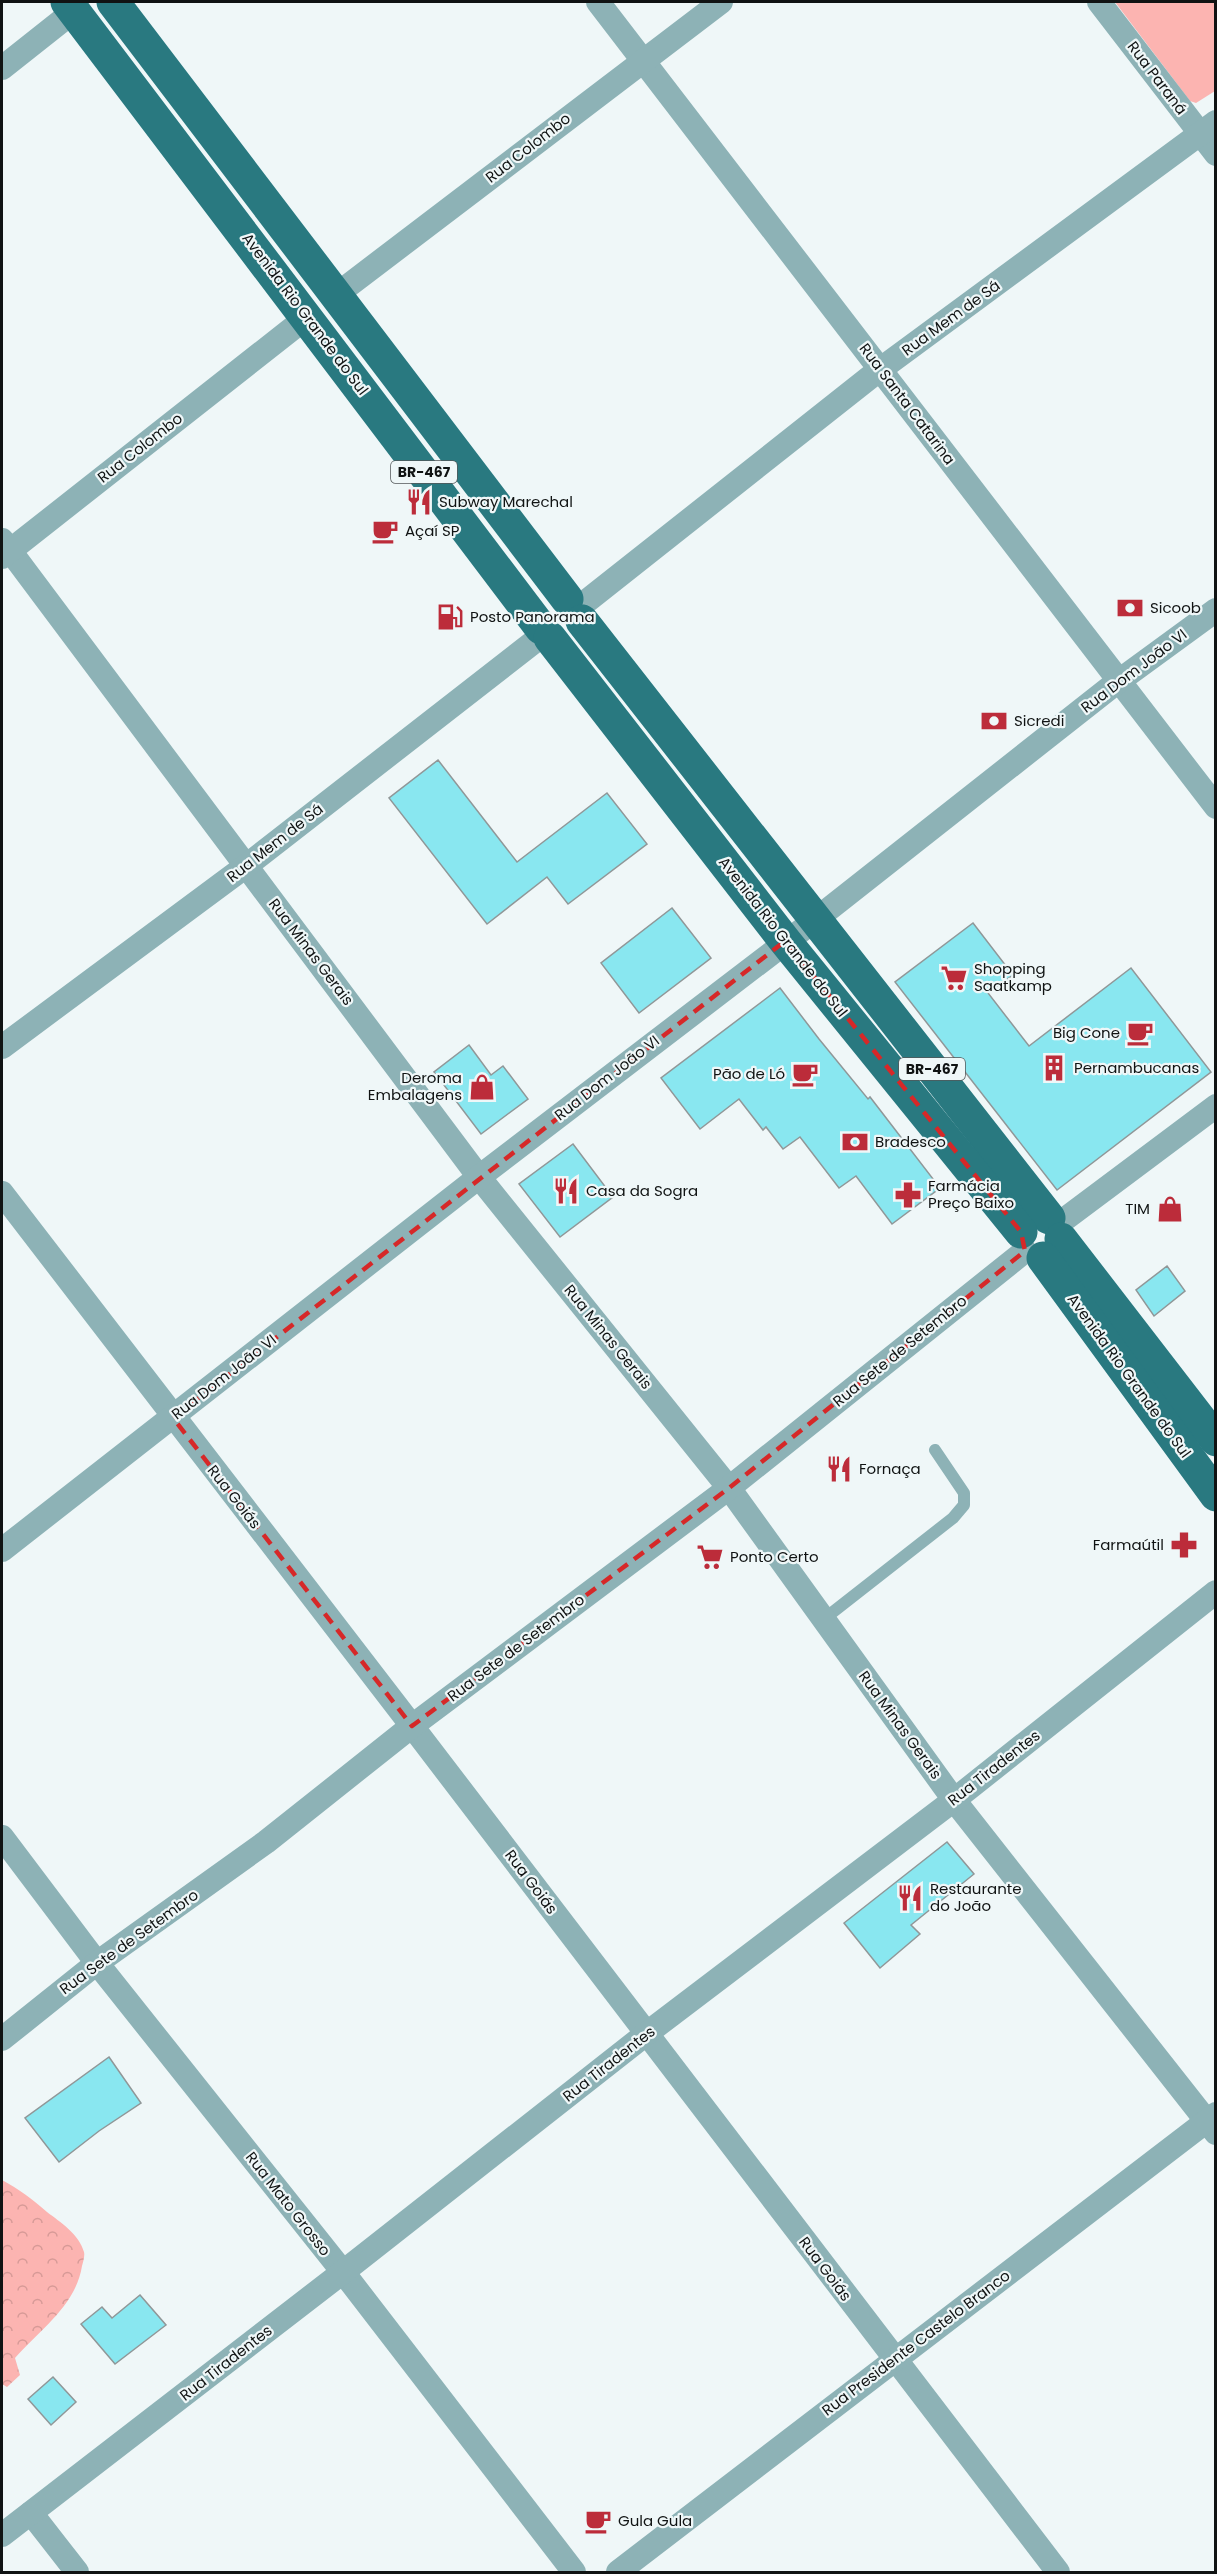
<svg xmlns="http://www.w3.org/2000/svg" width="1217" height="2574" viewBox="0 0 1217 2574" font-family="Poppins,sans-serif">
<style>
.forest{fill:url(#forest-crowns)}
.park{fill:#fcb4b1}
.building{fill:#89e7f0;stroke:#909798;stroke-width:1.5}
.lines{fill:none;stroke-linecap:round;stroke-linejoin:round}
.lane{stroke:#8db2b6;stroke-width:12}
.street{stroke:#8db2b6;stroke-width:24}
.primary{stroke:#297980;stroke-width:33}
.marked{fill:none;stroke:#d62828;stroke-width:4.5;stroke-dasharray:12 8;stroke-linejoin:round}
.labels{text-anchor:middle;stroke-width:4.5;stroke-linejoin:round;paint-order:stroke}
.shield{fill:#eff7f8;stroke:#535758;stroke-width:1.5}
.shield-label{font-size:14px;font-weight:bold;fill:#101313}
.street-label{font-size:15px;fill:#101313;stroke:#eff7f8}
.poi-label{font-size:15px;fill:#101313;stroke:#eff7f8;text-anchor:start}
</style>
<defs>
<pattern id="forest-crowns" width="20" height="18" patternUnits="userSpaceOnUse" patternTransform="scale(1.5)"><rect width="20" height="18" fill="#fcb4b1"/><path d="M2 6a3 3 0 1 1 6 0M12 15a3 3 0 1 1 6 0" fill="none" stroke="#d79a97"/></pattern>
</defs>
<rect width="100%" height="100%" fill="#eff7f8"/>
<path class="forest" d="M2 2180C19 2189 32 2199 47 2212 60 2222 79 2234 84 2252 85 2256 83 2262 82 2266 76 2305 40 2330 15 2358L20 2375 7 2387 2 2384Z"/>
<path class="park" d="M1115 2H1215V91L1196 103 1190 101Z"/>
<g class="building">
<path d="M438 760 517 862 607 793 647 844 568 904 547 877 487 924 389 798Z"/>
<path d="M672 908 711 958 639 1013 601 963Z"/>
<path d="M973 923 1013 975 988 993 1029 1046 1131 968 1211 1072 1057 1190 895 982Z"/>
<path d="M780 988 819 1039 868 1099 870 1097 940 1188 892 1224 856 1176 839 1188 800 1137 783 1149 766 1127 763 1130 739 1099 700 1129 661 1078Z"/>
<path d="M469 1045 491 1075 503 1066 528 1099 481 1134 434 1072Z"/>
<path d="M573 1144 613 1197 560 1237 519 1184Z"/>
<path d="M1167 1266 1185 1291 1154 1316 1136 1290Z"/>
<path d="M947 1842 974 1874 911 1925 920 1934 880 1968 844 1923Z"/>
<path d="M109 2057 141 2103 99 2131 59 2162 25 2118Z"/>
<path d="M140 2295 166 2325 115 2364 81 2324 102 2307 112 2318Z"/>
<path d="M53 2377 76 2402 51 2425 28 2399Z"/>
</g>
<g class="lines">
<path class="lane" d="M824 1619 953 1518 964 1505V1493L935 1450"/>
<g class="street">
<path d="M598 2 1216 807"/>
<path d="M1099 2 1216 154"/>
<path d="M2 68 74 11"/>
<path d="M336 295 721 2"/>
<path d="M2 540 479 1177 729 1488 954 1800 1216 2133"/>
<path d="M2 557 307 317"/>
<path d="M578 608 874 374 1216 122"/>
<path d="M2 1047 246 866 544 634"/>
<path d="M2 1193 412 1726 1058 2572"/>
<path d="M1057 1225 1216 1106"/>
<path d="M2 1550 479 1177 815 920 1112 686 1216 610"/>
<path d="M2 1837 97 1963 343 2272 574 2572"/>
<path d="M2 2039 97 1963 266 1842 412 1726 729 1488 1025 1251"/>
<path d="M31 2513 77 2572"/>
<path d="M2 2535 343 2272 646 2034 954 1800 1216 1592"/>
<path d="M618 2572 1216 2114"/>
</g>
<g class="primary">
<path d="M67 2 541 628"/>
<path d="M113 2 567 599"/>
<path d="M582 621 1049 1218"/>
<path d="M550 638 785 941 1021 1232"/>
<path d="M1061 1239 1216 1440"/>
<path d="M1043 1258 1216 1495"/>
</g>
</g>
<path class="marked" d="M785 941 1021 1232 1025 1251 729 1488 412 1726 173 1418Z"/>
<defs>
<g id="restaurant-bare" transform="scale(2.07)"><path d="M-5-6h1v4h1v-4h1v4h1v-4h1v5L-1.5 .5V6h-2V.5L-5-1ZM5-6V6H3V1.5H1.5Q1.5-4 5-6Z" fill="#bc2c3a" stroke="#eff7f8" stroke-width="2.5" paint-order="stroke"/></g>
<g id="cafe-bare" transform="scale(2.07)"><path d="M-5.5-4.5H6V0H3Q3 3.5 0 3.5H-2.5Q-5.5 3.5-5.5 0ZM3-3.2v2h1.7v-2ZM-6 4.5H4V6H-6Z" fill="#bc2c3a" stroke="#eff7f8" stroke-width="2.5" paint-order="stroke"/></g>
<g id="bank-bare" transform="scale(2.07)"><path d="M-6-4H6V4H-6ZM0-2.3a2.3 2.3 0 1 0 0 4.6a2.3 2.3 0 1 0 0-4.6Z" fill="#bc2c3a" stroke="#eff7f8" stroke-width="2.5" paint-order="stroke"/></g>
<g id="fuel-bare" transform="scale(2.07)"><path d="M-5.5-6h7V0h2V4h1.3V-2.5L3-4.5l.8-.8L6-3V5H2.5V1h-1V6h-7ZM-4.2-4.7v3.2H.2V-4.7Z" fill="#bc2c3a" stroke="#eff7f8" stroke-width="2.5" paint-order="stroke"/></g>
<g id="supermarket-bare" transform="scale(2.07)"><path d="M-6-5.5h2.5l.6 2H6L4.5 2H-2.5L-4.4-4H-6ZM-1.5 3.2a1.3 1.3 0 1 0 .1 0ZM3 3.2a1.3 1.3 0 1 0 .1 0Z" fill="#bc2c3a" stroke="#eff7f8" stroke-width="2.5" paint-order="stroke"/></g>
<g id="building-bare" transform="scale(2.07)"><path d="M-4-6H4V6H1V3H-1V6H-4ZM-2.5-4.3h1.7v1.8h-1.7ZM.8-4.3h1.7v1.8H.8ZM-2.5-1h1.7V.8h-1.7ZM.8-1h1.7V.8H.8Z" fill="#bc2c3a" stroke="#eff7f8" stroke-width="2.5" paint-order="stroke"/></g>
<g id="shop-bare" transform="scale(2.07)"><path d="M-5-2.5h2.3a2.7 3.5 0 0 1 5.4 0H5L5.5 6h-11ZM-1.5-2.5h3a1.5 2.3 0 0 0-3 0Z" fill="#bc2c3a" stroke="#eff7f8" stroke-width="2.5" paint-order="stroke"/></g>
<g id="pharmacy-bare" transform="scale(2.07)"><path d="M-2-6h4v4h4v4h-4v4h-4v-4h-4v-4h4Z" fill="#bc2c3a" stroke="#eff7f8" stroke-width="2.5" paint-order="stroke"/></g>
</defs>
<g fill-rule="evenodd">
<use href="#restaurant-bare" x="419" y="502"/>
<use href="#cafe-bare" x="385" y="531"/>
<use href="#bank-bare" x="1130" y="608"/>
<use href="#fuel-bare" x="450" y="617"/>
<use href="#bank-bare" x="994" y="721"/>
<use href="#supermarket-bare" x="954" y="978"/>
<use href="#cafe-bare" x="1140" y="1033"/>
<use href="#building-bare" x="1054" y="1068"/>
<use href="#cafe-bare" x="805" y="1074"/>
<use href="#shop-bare" x="482" y="1087"/>
<use href="#bank-bare" x="855" y="1142"/>
<use href="#restaurant-bare" x="566" y="1191"/>
<use href="#pharmacy-bare" x="908" y="1195"/>
<use href="#shop-bare" x="1170" y="1209"/>
<use href="#restaurant-bare" x="839" y="1469"/>
<use href="#pharmacy-bare" x="1184" y="1545"/>
<use href="#supermarket-bare" x="710" y="1557"/>
<use href="#restaurant-bare" x="910" y="1898"/>
<use href="#cafe-bare" x="598" y="2521"/>
</g>
<g class="labels">
<g class="shield">
<rect x="391" y="461" width="66" height="22" rx="4.5"/>
<rect x="899" y="1058" width="66" height="22" rx="4.5"/>
</g>
<g class="shield-label">
<text x="424" y="477">BR-467</text>
<text x="932" y="1074">BR-467</text>
</g>
<g class="street-label">
<text transform="translate(1157 78) rotate(53)" y="5">Rua Paraná</text>
<text transform="translate(528 148) rotate(-38)" y="5">Rua Colombo</text>
<text transform="translate(305 314) rotate(53)" y="5">Avenida Rio Grande do Sul</text>
<text transform="translate(951 318) rotate(-36)" y="5">Rua Mem de Sá</text>
<text transform="translate(907 404) rotate(53)" y="5">Rua Santa Catarina</text>
<text transform="translate(140 448) rotate(-38)" y="5">Rua Colombo</text>
<text transform="translate(1134 671) rotate(-37)" y="5">Rua Dom João VI</text>
<text transform="translate(275 843) rotate(-38)" y="5">Rua Mem de Sá</text>
<text transform="translate(783 937) rotate(52)" y="5">Avenida Rio Grande do Sul</text>
<text transform="translate(311 952) rotate(53)" y="5">Rua Minas Gerais</text>
<text transform="translate(607 1078) rotate(-38)" y="5">Rua Dom João VI</text>
<text transform="translate(608 1337) rotate(51)" y="5">Rua Minas Gerais</text>
<text transform="translate(900 1351) rotate(-39)" y="5">Rua Sete de Setembro</text>
<text transform="translate(1129 1376) rotate(54)" y="5">Avenida Rio Grande do Sul</text>
<text transform="translate(224 1377) rotate(-38)" y="5">Rua Dom João VI</text>
<text transform="translate(234 1497) rotate(52)" y="5">Rua Goiás</text>
<text transform="translate(516 1648) rotate(-37)" y="5">Rua Sete de Setembro</text>
<text transform="translate(900 1725) rotate(54)" y="5">Rua Minas Gerais</text>
<text transform="translate(994 1768) rotate(-38)" y="5">Rua Tiradentes</text>
<text transform="translate(531 1882) rotate(53)" y="5">Rua Goiás</text>
<text transform="translate(129 1942) rotate(-36)" y="5">Rua Sete de Setembro</text>
<text transform="translate(609 2064) rotate(-38)" y="5">Rua Tiradentes</text>
<text transform="translate(288 2204) rotate(52)" y="5">Rua Mato Grosso</text>
<text transform="translate(825 2269) rotate(53)" y="5">Rua Goiás</text>
<text transform="translate(916 2343) rotate(-37)" y="5">Rua Presidente Castelo Branco</text>
<text transform="translate(226 2363) rotate(-38)" y="5">Rua Tiradentes</text>
</g>
<g class="poi-label">
<text x="439" y="507">Subway Marechal</text>
<text x="405" y="536">Açaí SP</text>
<text x="1150" y="613">Sicoob</text>
<text x="470" y="622">Posto Panorama</text>
<text x="1014" y="726">Sicredi</text>
<text x="974" y="974">Shopping<tspan x="974" dy="17">Saatkamp</tspan></text>
<text x="1120" y="1038" text-anchor="end">Big Cone</text>
<text x="1074" y="1073">Pernambucanas</text>
<text x="785" y="1079" text-anchor="end">Pão de Ló</text>
<text x="462" y="1083" text-anchor="end">Deroma<tspan x="462" dy="17">Embalagens</tspan></text>
<text x="875" y="1147">Bradesco</text>
<text x="928" y="1191">Farmácia<tspan x="928" dy="17">Preço Baixo</tspan></text>
<text x="586" y="1196">Casa da Sogra</text>
<text x="1150" y="1214" text-anchor="end">TIM</text>
<text x="859" y="1474">Fornaça</text>
<text x="1164" y="1550" text-anchor="end">Farmaútil</text>
<text x="730" y="1562">Ponto Certo</text>
<text x="930" y="1894">Restaurante<tspan x="930" dy="17">do João</tspan></text>
<text x="618" y="2526">Gula Gula</text>
</g>
</g>
<rect width="1217" height="2574" fill="none" stroke="#101313" stroke-width="6"/>
</svg>
